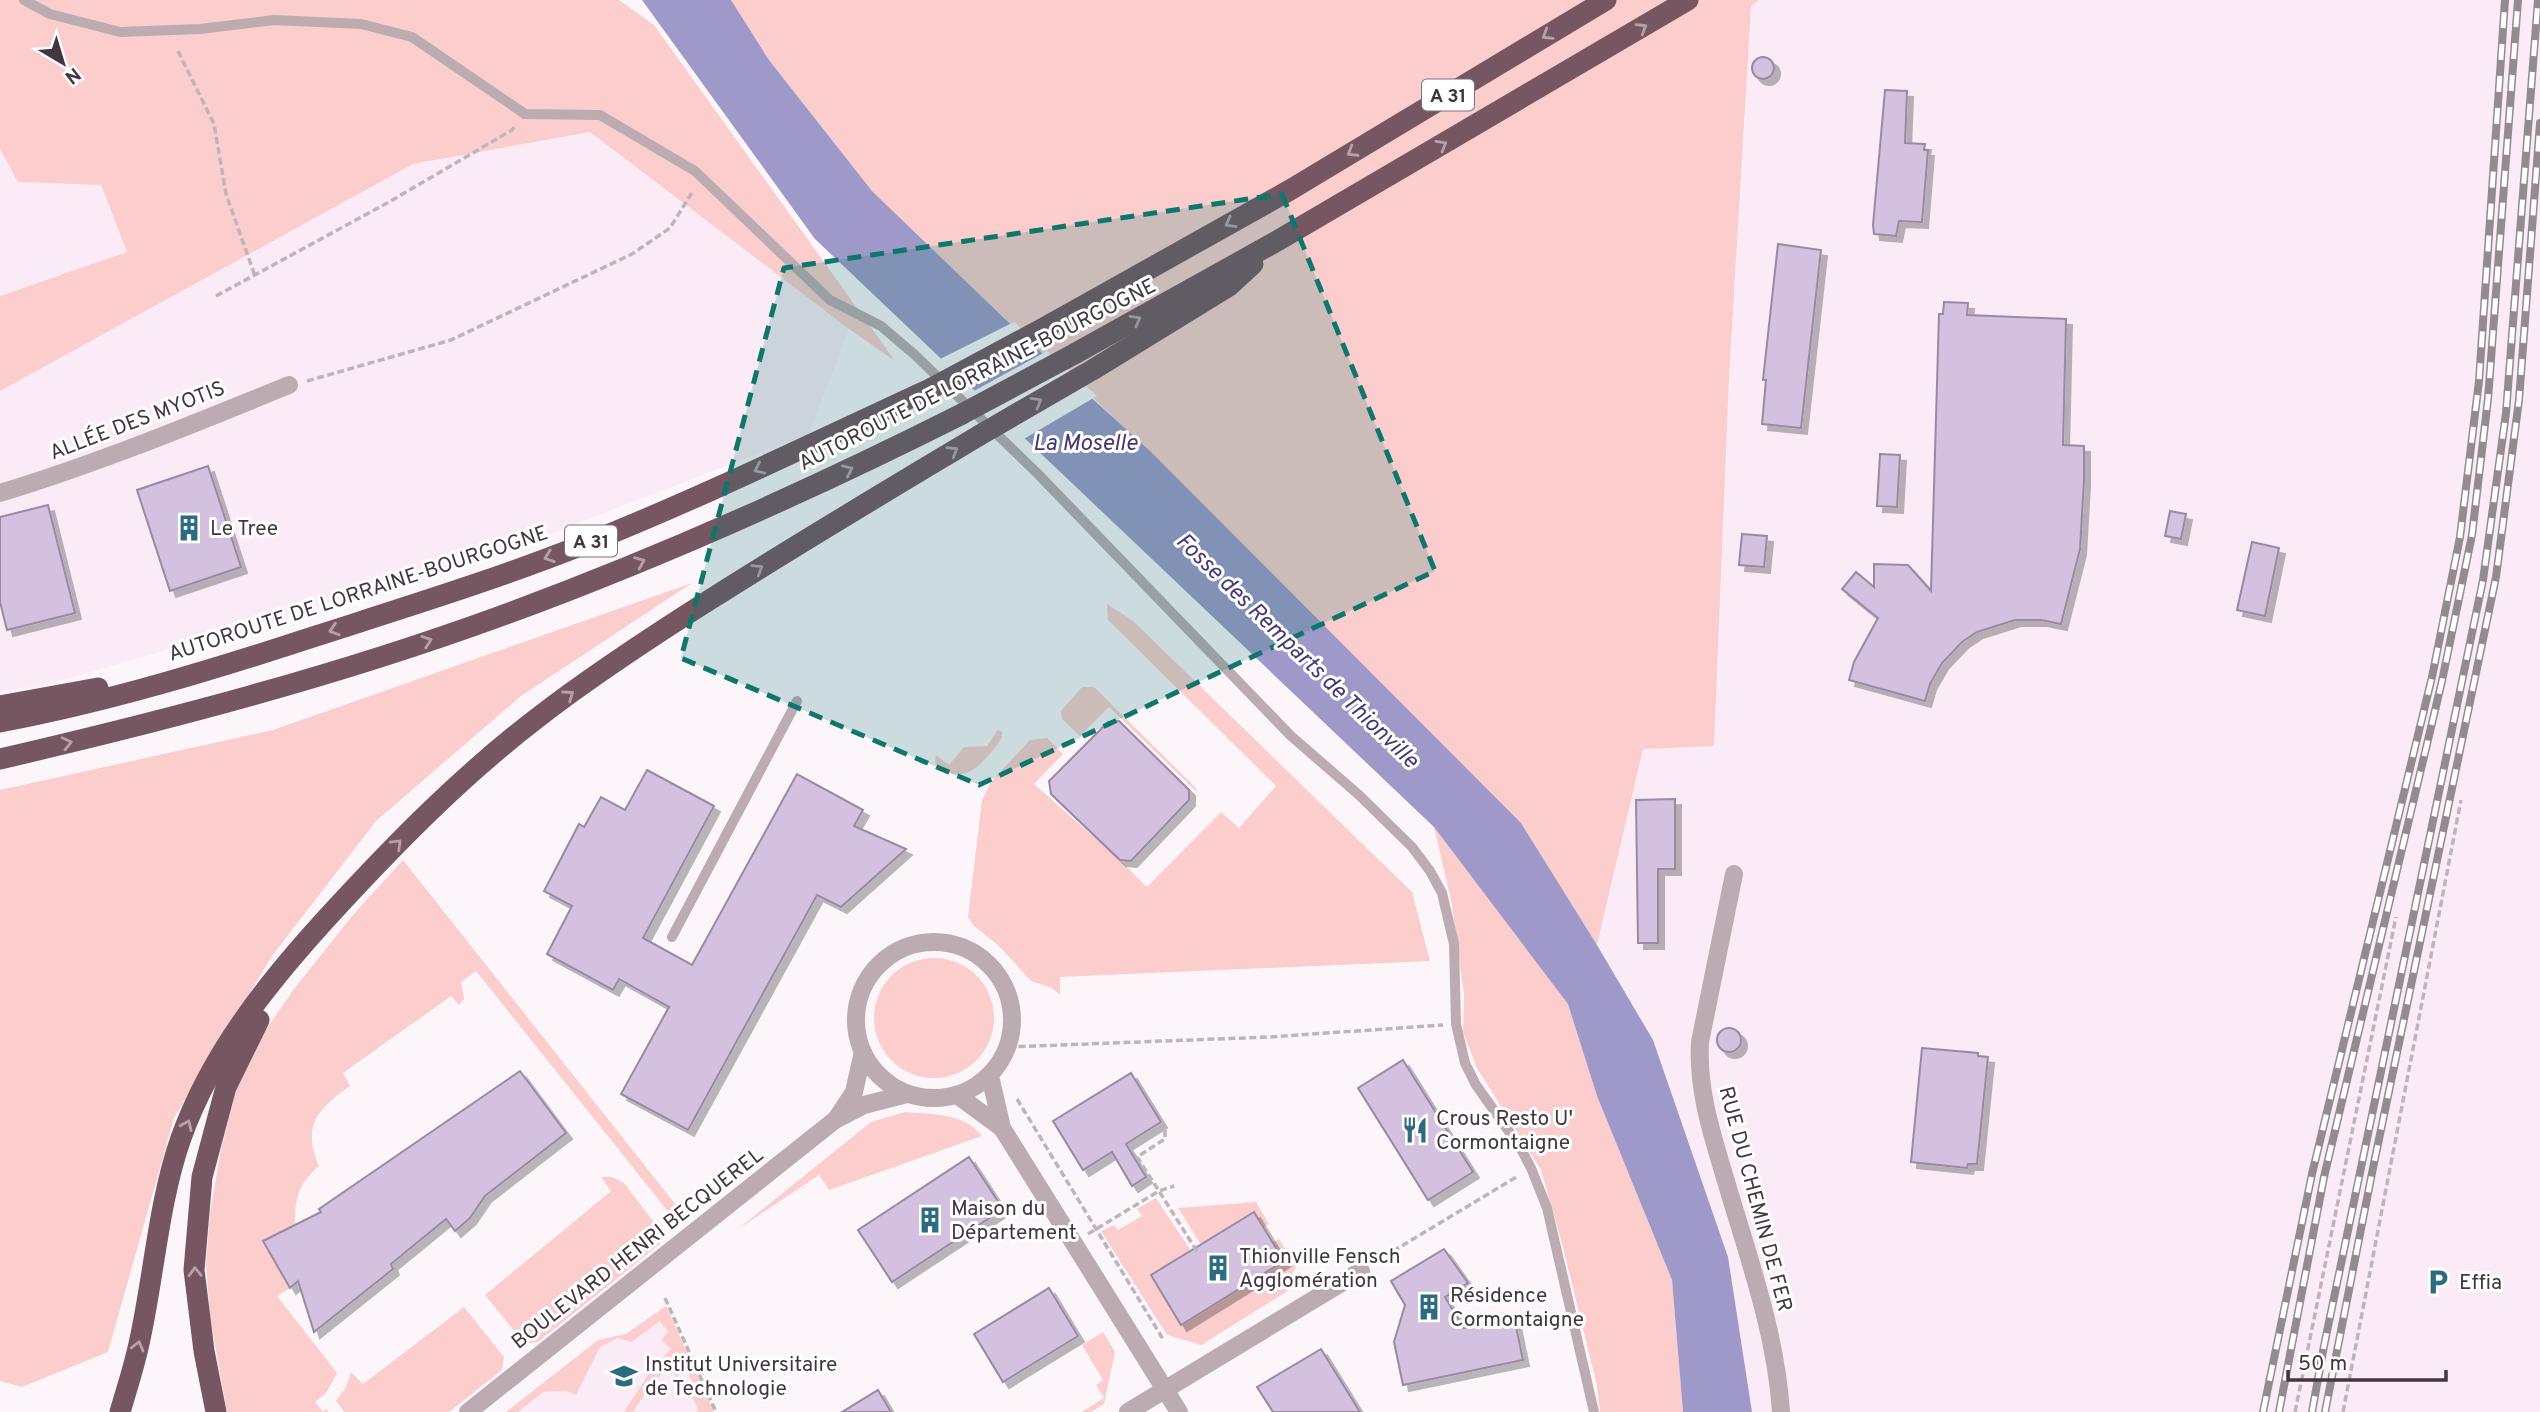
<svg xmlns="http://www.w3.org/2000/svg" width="2540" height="1412" viewBox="0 0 2540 1412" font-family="Overpass,sans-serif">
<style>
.built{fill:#fbebf7}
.green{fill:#fbcdcd}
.water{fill:#9f99ca}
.pier{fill:#fcf6fa}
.building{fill:#d3c1df;stroke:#9a89a5;stroke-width:2;filter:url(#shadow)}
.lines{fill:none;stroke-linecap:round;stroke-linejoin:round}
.path{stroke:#bdb5bb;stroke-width:3.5;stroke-dasharray:7 3.5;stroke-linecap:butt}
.service{stroke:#bcabb1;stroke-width:10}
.minor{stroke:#bcabb1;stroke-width:18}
.motorway{stroke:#765661;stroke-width:21}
.rail-casing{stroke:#948b92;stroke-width:8}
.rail{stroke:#fff;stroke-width:5;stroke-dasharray:16;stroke-linecap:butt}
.motorway-bridge{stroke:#765661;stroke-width:21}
.oneway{stroke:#b4a2a8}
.marked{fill:#0f766e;fill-opacity:0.2;stroke:#0f766e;stroke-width:5;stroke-dasharray:14 9;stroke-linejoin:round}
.labels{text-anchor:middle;stroke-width:6;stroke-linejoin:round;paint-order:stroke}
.shield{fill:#fff;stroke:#7b7279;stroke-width:2}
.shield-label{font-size:19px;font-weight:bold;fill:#42363f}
.street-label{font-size:21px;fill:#42363f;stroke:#fff}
.poi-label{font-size:21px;fill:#42363f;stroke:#fff;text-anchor:start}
.water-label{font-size:23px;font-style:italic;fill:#453875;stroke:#fff}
</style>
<defs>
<filter id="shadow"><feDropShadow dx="6" dy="6" stdDeviation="0" flood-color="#0004"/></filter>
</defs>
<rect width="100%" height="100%" fill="#fcf6fa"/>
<g class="built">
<path d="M1759 0H2540V1412H1752L1728 1257 1653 1040 1597 945 1643 749 1714 746 1729 377 1751 5Z"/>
<path d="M590 132 849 329 809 434 503 552 42 686 0 691V391L413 164Z"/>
<path d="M0 149 18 182 101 185 127 252 0 296Z"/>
<path d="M666 1306 713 1412H506L598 1340 626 1334Z"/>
</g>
<g class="green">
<path d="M0 0H619L654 25 895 361 849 329 590 132 413 164 0 391V296L127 252 101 185 18 182 0 149Z"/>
<path d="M731 0H1759L1751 6 1729 377 1714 746 1643 749 1597 945 1521 823 1099 403 1004 318 872 191 769 60Z"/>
<path d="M692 583 521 696 376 821 272 956 174 1118 108 1352 22 1387 0 1381V790L273 730Z"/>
<path d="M1107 604 1133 621 1412 892 1430 961 1060 977V995L1052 988 1031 981 999 946 973 925 968 917 982 800 991 782 1030 740 1047 738 1063 754 1034 784 1120 860 1147 887 1221 812 1239 828 1276 786 1108 620Z"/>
<path d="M1082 687H1094L1196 788 1197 792 1109 707 1080 736 1062 719 1061 711Z"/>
<path d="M998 730 1002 732V738C986 760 963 792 935 763L936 755 949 765 964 747 987 746Z"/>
<path d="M1434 827 1568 1003 1597 1096 1672 1280 1683 1412H1600L1597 1386 1562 1243 1541 1170 1477 1068 1463 1032 1464 995 1452 905Z"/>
<path d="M403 860 687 1219 680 1222 674 1219 476 971 461 982 464 999 459 1005 451 996 343 1073 350 1086C317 1109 302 1126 319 1166 298 1184 295 1198 295 1225L263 1241 290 1288 277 1296 337 1373 326 1393 315 1402 323 1412 326 1409 329 1412H227L210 1317 206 1264 210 1213 221 1150 243 1063 294 989 352 916Z"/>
<circle cx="934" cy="1018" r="60"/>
<path d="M905 1112C930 1114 965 1113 982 1136L829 1190 819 1175 738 1229 871 1122Z"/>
<path d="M601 1177H612L624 1183 659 1229 662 1237 660 1244 538 1342 525 1344 485 1295 611 1191Z"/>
<path d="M1156 1198 1191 1251 1151 1276 1181 1324 1284 1261 1273 1242 1279 1239 1296 1267 1289 1279V1290L1201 1345 1167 1335 1101 1231 1114 1225 1118 1230 1142 1216 1137 1209Z"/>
<path d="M1256 1202 1269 1224 1263 1227 1254 1213 1201 1245 1178 1208Z"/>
<path d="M666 1306 714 1412H696L698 1408 690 1394 695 1387 685 1368 676 1377 669 1366 648 1389 633 1412H624L650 1372 671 1349 661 1340 668 1332 660 1321 631 1342 618 1338 600 1347 576 1395 566 1391 543 1392 518 1412H506L598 1340 626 1334Z"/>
<path d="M464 1307 504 1357 502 1370 449 1412H342L344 1411 336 1401 346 1387 351 1372 363 1384Z"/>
<path d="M1103 1332 1115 1352 1104 1404 1091 1412H1082L1104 1398 1096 1385 1103 1380 1082 1345Z"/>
</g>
<path class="water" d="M642 0H731L769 60 872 191 1004 318 1151 452 1521 823 1597 945 1653 1040 1728 1257 1752 1412H1683L1672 1280 1597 1096 1568 1004 1434 827 815 239Z"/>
<g class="pier">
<path d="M1014 322 1042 347 966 387 938 360Z"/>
<path d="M1047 351 1097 396 1022 440 972 392Z"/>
</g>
<g class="building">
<circle cx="1763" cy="68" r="11"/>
<path d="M1885 90 1907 91 1905 143 1925 144 1924 150H1928L1922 222 1899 221 1896 236 1874 234 1873 225Z"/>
<path d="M1778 244 1821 250 1801 428 1762 424 1766 380H1763Z"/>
<path d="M1944 302 1968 303 1967 315 2066 319 2063 445 2084 446V480L2080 549 2061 624 2041 620H2015L1977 632 1962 642 1942 663 1930 684 1925 701 1849 680 1854 662 1878 618 1842 589 1856 572 1874 587V564L1908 565 1931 591 1939 314H1943Z"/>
<path d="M1880 454 1900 455 1897 507 1877 506Z"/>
<path d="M208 466 241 567 170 591 137 490Z"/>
<path d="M48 505 75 613 7 630 0 602V517Z"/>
<path d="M2170 511 2186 514 2181 539 2165 536Z"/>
<path d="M1742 534 1767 536 1764 567 1739 565Z"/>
<path d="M2252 542 2279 548 2265 616 2237 610Z"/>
<path d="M1119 721 1189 790V800L1131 861 1120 860 1051 794 1049 781 1108 722Z"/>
<path d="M647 770 714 806 643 938 692 965 797 774 863 810 854 826 906 849 841 907 817 895 688 1130 621 1094 669 1007 619 979 613 990 547 954 572 906 544 891 579 824 584 827 601 797 625 810Z"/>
<path d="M1675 799V869H1658V943H1638L1636 800Z"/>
<circle cx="1729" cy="1040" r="12"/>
<path d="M1922 1048 1978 1053V1056L1988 1057 1977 1164H1968L1967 1168 1911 1162Z"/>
<path d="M1403 1060 1473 1172 1428 1200 1358 1088Z"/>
<path d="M520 1071 566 1133 485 1196 470 1218 455 1231 446 1219 391 1264 393 1269 314 1332 298 1281 290 1288 263 1241 321 1212 319 1209Z"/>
<path d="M1131 1073 1161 1122 1126 1144 1146 1177 1132 1186 1112 1152 1083 1170 1053 1121Z"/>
<path d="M969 1157 1003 1209 892 1282 858 1230Z"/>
<path d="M1254 1212 1284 1261 1181 1325 1151 1275Z"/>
<path d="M1444 1249 1468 1283 1445 1297 1464 1328 1514 1317 1523 1360 1403 1385 1394 1342 1405 1305 1391 1281Z"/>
<path d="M1049 1288 1078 1336 1003 1382 974 1334Z"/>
<path d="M1321 1349 1360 1412H1273L1257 1387Z"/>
<path d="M878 1390 891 1412H842Z"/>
</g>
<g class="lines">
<g class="path">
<path d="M178 51 214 124 226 194 255 276"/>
<path d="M216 296 389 202 512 130 515 126"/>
<path d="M307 381 451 340 632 254 670 228 693 191"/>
<path d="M1008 1047 1269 1037 1443 1025"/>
<path d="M1017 1099 1163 1339"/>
<path d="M1165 1130V1139L1137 1157 1159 1191 1174 1186"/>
<path d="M1088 1234 1159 1191 1198 1253"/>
<path d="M1375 1262 1518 1176"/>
<path d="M665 1298 716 1412"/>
<path d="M2295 1412 2396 917"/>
<path d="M2343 1412 2461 800"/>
</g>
<g class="service">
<path d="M24 0 50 14 120 32 200 29 274 20 361 24 412 37 525 114 600 115 695 171 830 300 881 326 915 355 1037 473 1291 736 1359 795 1412 847 1430 871 1442 893 1454 944 1456 1024 1465 1063 1476 1085 1520 1147 1531 1168 1547 1208 1594 1412"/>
<path d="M672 937 797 701"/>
</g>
<g class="minor">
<path d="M0 493C99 463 193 424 289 385"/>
<path d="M1734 874 1700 1042C1697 1093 1714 1140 1728 1188 1750 1262 1776 1335 1781 1412"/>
<circle cx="934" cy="1020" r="78"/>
<path d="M990 1076 1002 1128 1179 1412"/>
<path d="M957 1095 1002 1128"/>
<path d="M837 1118 854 1092 863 1052"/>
<path d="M468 1412 835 1120 864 1105 907 1094"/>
<path d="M1128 1412 1361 1271"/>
</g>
<g class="motorway">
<path d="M1051 324 1290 190 1606 0"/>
<path d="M1076 353 1277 241 1688 0"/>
<path d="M1094 369 1229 286 1253 264"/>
<path d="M0 706 98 688"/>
<path d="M0 722C107 702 212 670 316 636 406 607 497 579 585 544 703 497 817 441 932 388"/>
<path d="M0 759C168 720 336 676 498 617 657 559 811 490 962 414"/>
<path d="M120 1412C127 1388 135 1364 140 1339 154 1275 159 1200 181 1138 213 1049 273 976 337 907 399 840 463 775 536 719 591 676 651 637 711 599 799 543 890 489 980 435"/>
<path d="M216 1412 204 1351 194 1270 202 1177 226 1087 259 1020"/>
</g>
<g class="rail-casing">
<g id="rail">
<path d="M2263 1412 2312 1174 2432 677 2460 537 2479 381 2505 0"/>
<path d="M2279 1412 2324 1177 2442 681 2472 535 2488 399 2518 0"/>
<path d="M2312 1412 2324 1346 2483 580 2506 413 2538 0"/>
<path d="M2325 1412 2373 1168 2496 577 2519 400 2540 123"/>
</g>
</g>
<use href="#rail" class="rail"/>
<g class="motorway-bridge">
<path d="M932 388 1051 324"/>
<path d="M962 414 1076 353"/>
<path d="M980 435 1094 369"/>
</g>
</g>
<defs><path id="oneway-chevron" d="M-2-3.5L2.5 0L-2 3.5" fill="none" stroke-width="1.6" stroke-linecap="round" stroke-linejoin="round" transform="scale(1.75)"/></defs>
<g class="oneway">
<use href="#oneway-chevron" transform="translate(1642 28) rotate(-31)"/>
<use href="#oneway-chevron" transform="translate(1547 35) rotate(149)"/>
<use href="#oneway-chevron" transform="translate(1442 145) rotate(-30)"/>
<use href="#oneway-chevron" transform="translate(1352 152) rotate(149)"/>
<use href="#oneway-chevron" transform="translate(1230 223) rotate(151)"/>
<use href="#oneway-chevron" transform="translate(1136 320) rotate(-29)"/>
<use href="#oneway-chevron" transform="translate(1037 402) rotate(-30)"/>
<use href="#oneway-chevron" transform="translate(953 451) rotate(-31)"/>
<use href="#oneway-chevron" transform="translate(759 469) rotate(155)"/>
<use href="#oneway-chevron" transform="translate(848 470) rotate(-25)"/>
<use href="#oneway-chevron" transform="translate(549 557) rotate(160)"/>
<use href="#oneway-chevron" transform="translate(640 562) rotate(-22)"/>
<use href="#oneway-chevron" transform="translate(758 569) rotate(-32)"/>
<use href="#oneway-chevron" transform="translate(334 630) rotate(162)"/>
<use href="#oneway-chevron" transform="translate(427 641) rotate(-19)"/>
<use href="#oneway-chevron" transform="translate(569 695) rotate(-35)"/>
<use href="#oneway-chevron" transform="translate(67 743) rotate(-13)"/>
<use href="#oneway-chevron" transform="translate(397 844) rotate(-44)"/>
<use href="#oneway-chevron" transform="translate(187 1125) rotate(-66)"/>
<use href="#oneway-chevron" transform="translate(195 1272) rotate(-92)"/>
<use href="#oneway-chevron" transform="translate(138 1346) rotate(-76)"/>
</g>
<path class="marked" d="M1282 194 1435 571 979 785 681 658 784 268Z"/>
<defs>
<g id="building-bare" transform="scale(2.1)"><path d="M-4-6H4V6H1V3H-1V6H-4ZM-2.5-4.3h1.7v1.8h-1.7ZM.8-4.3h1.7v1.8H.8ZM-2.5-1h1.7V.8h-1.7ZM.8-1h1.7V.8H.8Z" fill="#2c6b80" stroke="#fff" stroke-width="2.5" paint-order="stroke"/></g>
<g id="restaurant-bare" transform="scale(2.1)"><path d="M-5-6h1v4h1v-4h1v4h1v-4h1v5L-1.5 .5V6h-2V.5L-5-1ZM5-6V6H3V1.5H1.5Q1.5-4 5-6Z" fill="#2c6b80" stroke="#fff" stroke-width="2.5" paint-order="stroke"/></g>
<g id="parking-bare" transform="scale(2.1)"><path d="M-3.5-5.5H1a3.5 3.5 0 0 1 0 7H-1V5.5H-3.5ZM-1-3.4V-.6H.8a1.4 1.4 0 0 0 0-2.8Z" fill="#2c6b80" stroke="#fff" stroke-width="2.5" paint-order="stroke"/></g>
<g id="university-bare" transform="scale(2.1)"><path d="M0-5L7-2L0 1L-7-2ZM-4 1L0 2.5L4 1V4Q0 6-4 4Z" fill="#2c6b80" stroke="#fff" stroke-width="2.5" paint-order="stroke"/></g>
</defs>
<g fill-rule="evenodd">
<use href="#building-bare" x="189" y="528"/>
<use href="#restaurant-bare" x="1415" y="1130"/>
<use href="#building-bare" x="930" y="1220"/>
<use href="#building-bare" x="1218" y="1268"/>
<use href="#parking-bare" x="2438" y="1282"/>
<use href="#building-bare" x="1429" y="1307"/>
<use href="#university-bare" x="624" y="1376"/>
</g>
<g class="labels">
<g class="shield">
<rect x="1422" y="79.5" width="52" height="31" rx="5"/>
<rect x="565" y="525.5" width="52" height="31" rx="5"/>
</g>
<g class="shield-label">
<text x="1448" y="102">A 31</text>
<text x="591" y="548">A 31</text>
</g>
<g class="street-label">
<text transform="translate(977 374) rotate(-27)" y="7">AUTOROUTE DE LORRAINE-BOURGOGNE</text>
<text transform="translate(137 420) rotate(-21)" y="7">ALLÉE DES MYOTIS</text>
<text transform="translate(358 593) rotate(-18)" y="7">AUTOROUTE DE LORRAINE-BOURGOGNE</text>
<text transform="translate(1756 1199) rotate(75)" y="7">RUE DU CHEMIN DE FER</text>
<text transform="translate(637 1248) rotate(-38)" y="7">BOULEVARD HENRI BECQUEREL</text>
</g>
<g class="poi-label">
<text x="210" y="535">Le Tree</text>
<text x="1436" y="1125">Crous Resto U'<tspan x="1436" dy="24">Cormontaigne</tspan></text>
<text x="951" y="1215">Maison du<tspan x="951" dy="24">Département</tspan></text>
<text x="1239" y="1263">Thionville Fensch<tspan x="1239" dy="24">Agglomération</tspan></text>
<text x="2459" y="1289">Effia</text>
<text x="1450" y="1302">Résidence<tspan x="1450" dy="24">Cormontaigne</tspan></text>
<text x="645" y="1371">Institut Universitaire<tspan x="645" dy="24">de Technologie</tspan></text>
</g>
<g class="water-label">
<text x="1085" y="450">La Moselle</text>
<text transform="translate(1298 650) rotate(44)" y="8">Fosse des Remparts de Thionville</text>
</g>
</g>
<g transform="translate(63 63) rotate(142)" stroke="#ffffff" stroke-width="5" paint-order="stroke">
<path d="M0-5L12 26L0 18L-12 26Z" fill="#42363f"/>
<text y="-10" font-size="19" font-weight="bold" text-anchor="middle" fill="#42363f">N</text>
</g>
<path d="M2288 1370v10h158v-10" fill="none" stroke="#42363f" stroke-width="3.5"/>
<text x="2298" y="1370" font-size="21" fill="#42363f" stroke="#ffffff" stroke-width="5" paint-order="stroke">50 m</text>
</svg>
